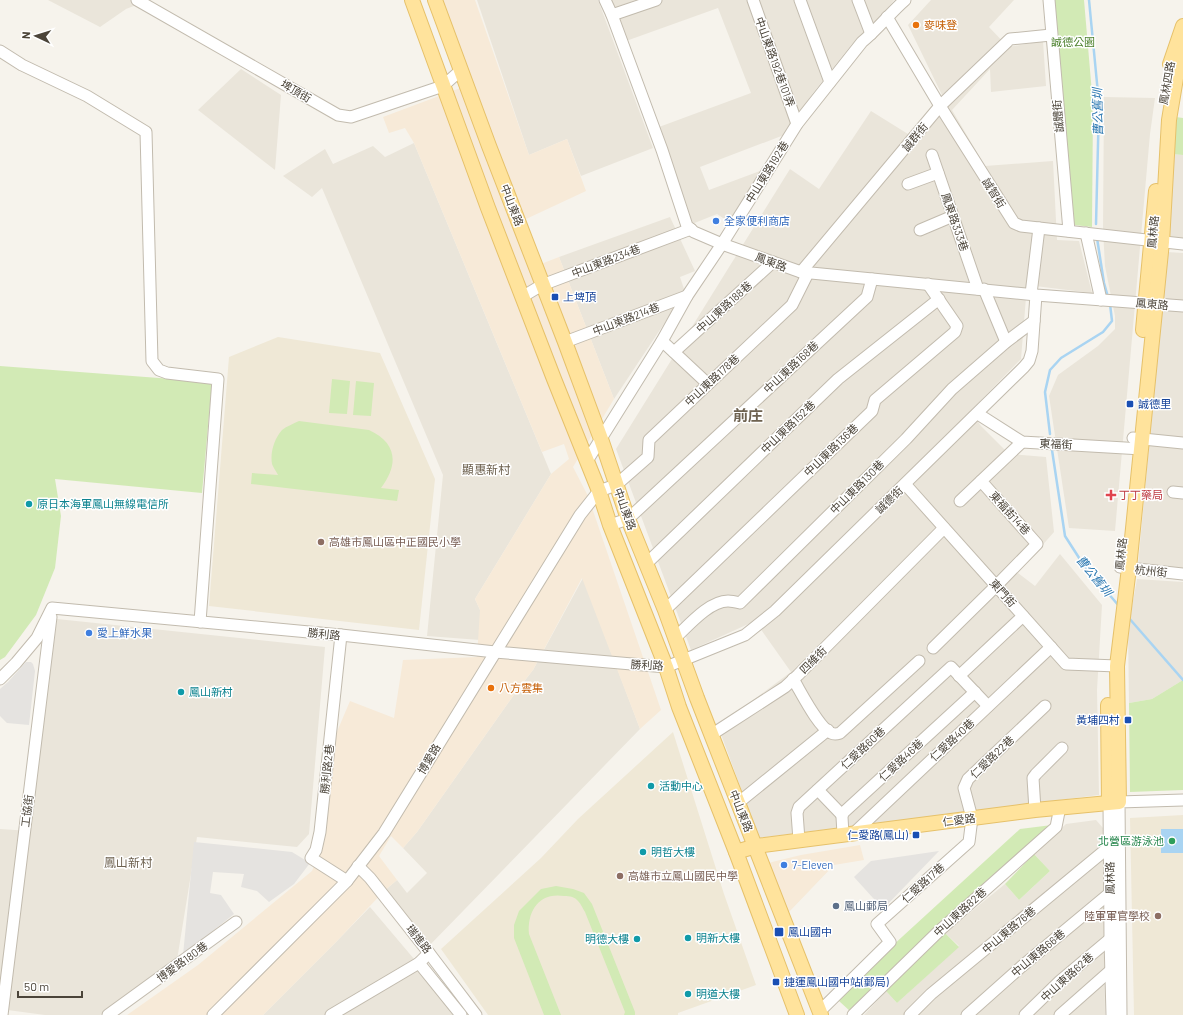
<svg xmlns="http://www.w3.org/2000/svg" width="1183" height="1015" viewBox="0 0 1183 1015" font-family="Barlow,'Noto Sans TC',sans-serif">
<style>
.residential{fill:#eae5da}
.commercial{fill:#f7ead8}
.education{fill:#efe8d6}
.green{fill:#d2eab5}
.parking{fill:#e5e3e0}
.water{fill:#a9d4f2}
.lines{fill:none;stroke-linecap:round;stroke-linejoin:round}
.stream{stroke:#a9d4f2;stroke-width:2.5}
.minor-casing{stroke:#c2bbae;stroke-width:13}
.major-casing{stroke:#e6c16a;stroke-width:16}
.minor{stroke:#fff;stroke-width:11}
.major{stroke:#ffe39c;stroke-width:14}
.food-dot{fill:#e8710a;stroke:#fff;stroke-width:1.5}
.shop-dot{fill:#3f7fe0;stroke:#fff;stroke-width:1.5}
.transit-dot{fill:#1a4fb4;stroke:#fff;stroke-width:1.5}
.health-dot{fill:#e0444e;stroke:#fff;stroke-width:1.5}
.culture-dot{fill:#0f9aa8;stroke:#fff;stroke-width:1.5}
.education-dot{fill:#8d6e63;stroke:#fff;stroke-width:1.5}
.leisure-dot{fill:#2e9e5b;stroke:#fff;stroke-width:1.5}
.service-dot{fill:#5c6f8a;stroke:#fff;stroke-width:1.5}
.labels{text-anchor:middle;stroke-width:3;stroke-linejoin:round;paint-order:stroke}
.food-label{font-size:11px;fill:#c56008;stroke:#fff;text-anchor:start}
.park-label{font-size:11px;fill:#4a7f2a;stroke:#fff}
.street-label{font-size:11px;fill:#4b4439;stroke:#fff}
.shop-label{font-size:11px;fill:#366cbe;stroke:#fff;text-anchor:start}
.transit-label{font-size:11px;fill:#164399;stroke:#fff;text-anchor:start}
.health-label{font-size:11px;fill:#be3a42;stroke:#fff;text-anchor:start}
.culture-label{font-size:11px;fill:#0d838f;stroke:#fff;text-anchor:start}
.education-label{font-size:11px;fill:#785e54;stroke:#fff;text-anchor:start}
.leisure-label{font-size:11px;fill:#27864d;stroke:#fff;text-anchor:end}
.service-label{font-size:11px;fill:#4e5e75;stroke:#fff;text-anchor:start}
.water-label{font-size:12px;font-style:italic;fill:#2e7ab2;stroke:#fff}
.neighbourhood-label{font-size:12px;fill:#6e6250;stroke:#fff}
.district-label{font-size:15px;font-weight:bold;fill:#6e6250;stroke:#fff}
</style>
<rect width="100%" height="100%" fill="#f6f3ec"/>
<g class="residential">
<path d="M48 0H149L126 9 100 27Z"/>
<path d="M477 0H598L653 148 581 176 567 139 529 155Z"/>
<path d="M611 0H894L883 14 852 44 813 93 784 135 700 167 709 190 765 169 729 222 717 214 687 226 659 127 751 93 718 8 626 41Z"/>
<path d="M931 0H1014L989 27 1008 47 1043 41 1046 86 991 92 990 69 952 110 985 166 1053 161 1057 240 1079 241 1092 293 1027 285 1021 359 970 411 981 426 1009 454 1046 457 1054 532 1018 573 1035 586 1060 554 1102 605 1097 690 1099 795 759 838 718 726 791 672 755 621 691 650 616 449 790 169 819 189 871 111 908 134 942 95 908 25Z"/>
<path d="M241 69 281 95 275 170 198 110Z"/>
<path d="M1104 97 1155 98 1150 134 1115 531 1069 528 1049 396 1058 375 1098 346 1115 329V316L1105 266 1103 230Z"/>
<path d="M414 143 551 474 475 599 480 610V640L427 636 443 475 322 188 312 197 283 176 325 149 333 164 373 146 385 157Z"/>
<path d="M1172 154 1183 155V239L1166 237Z"/>
<path d="M670 217 695 271 680 277 685 292 614 399 559 257Z"/>
<path d="M1167 252 1183 253V569L1138 565Z"/>
<path d="M583 578 640 729 427 948 384 891 397 880 407 893 427 873 403 848 417 832 518 689 533 670Z"/>
<path d="M1137 579 1183 582V680L1152 699 1129 703 1128 629Z"/>
<path d="M57 619 325 647 309 834 297 847 197 837 177 960 100 1015H45L0 1009V829L30 831Z"/>
<path d="M1096 820 1103 828 1105 1015H864L886 991 897 1003 959 946 945 933 1005 884 1019 900 1050 871 1034 854 1066 824Z"/>
<path d="M370 907 414 959 453 1015H263L337 941Z"/>
</g>
<g class="commercial">
<path d="M440 0H475L529 155 567 139 586 191 526 219 541 264 559 257 614 399 573 467 588 496 661 710 640 729 582 578 533 670 518 689 417 832 403 848 391 836 379 856 397 880 384 891 337 941 263 1015H127L198 965 312 871 324 840 336 734 350 701 394 718 403 660 477 657 480 610 475 599 551 474 569 459 564 444 542 452 414 143 405 128 389 133 383 117 471 84Z"/>
<path d="M860 845 864 860 834 865 788 913 768 863 801 855Z"/>
</g>
<g class="education">
<path d="M278 337 380 353 435 479 419 630 209 606 229 357Z"/>
<path d="M673 732 724 894 756 985 678 1013V1015H488L441 949 541 858 578 819Z"/>
<path d="M1183 815V1015H1134L1130 818Z"/>
</g>
<g class="green">
<path d="M1054 0H1084L1093 105 1092 227 1074 225Z"/>
<path d="M1176 117 1183 118V155L1172 154Z"/>
<path d="M0 366 212 382 202 493 55 479 61 516 55 568 36 615 5 657 0 660Z"/>
<path d="M332 379 350 381 347 414 329 413Z"/>
<path d="M356 381 374 383 371 416 353 415Z"/>
<path d="M299 421 369 430C397 443 399 464 381 488L399 490 397 501 251 484 252 473 278 475C276 471 273 467 272 464 270 453 274 439 282 430 287 426 293 424 299 421Z"/>
<path d="M1183 680V790L1130 792 1129 703 1152 699Z"/>
<path d="M1052 825 945 918 851 1012 839 1001 879 958 1020 829Z"/>
<path d="M1034 854 1050 871 1019 900 1005 884Z"/>
<path d="M556 886 573 889 584 893 592 904 635 1012V1015H624L625 1012 585 912C583 909 581 904 578 901 575 897 570 896 564 896 539 892 527 911 529 934L561 1015H544L514 938V925L519 911 541 889Z"/>
<path d="M945 933 959 947 897 1003 886 991Z"/>
</g>
<g class="parking">
<path d="M26 662H31L33 664 35 671 29 725 7 723 0 716V689L8 682Z"/>
<path d="M194 842 292 852 310 863 294 884 269 902 257 891 241 887 244 874 213 872 210 893 221 895 234 914 183 955Z"/>
<path d="M939 851 883 909 854 877 871 861Z"/>
</g>
<rect class="water" x="1161" y="829" width="22" height="24"/>
<g class="lines">
<g class="stream">
<path d="M1089 0 1099 104 1096 224"/>
<path d="M1097 238 1104 283 1108 297"/>
<path d="M1050 434 1045 392 1050 370 1061 358 1103 332 1112 321 1110 304"/>
<path d="M1052 450 1065 536 1083 564 1119 606"/>
<path d="M1128 617 1183 680"/>
</g>
<g class="minor-casing">
<g id="minor">
<path d="M137 0 338 115 351 117 443 86 461 70"/>
<path d="M605 0 612 15 662 150 687 226 694 232 722 244 801 272 1036 295 1183 306"/>
<path d="M753 0 797 124"/>
<path d="M800 0 830 82"/>
<path d="M858 0 871 34"/>
<path d="M1049 0 1069 231"/>
<path d="M612 15 656 0"/>
<path d="M887 17 940 106 1014 223 1021 226 1183 244"/>
<path d="M0 51 22 65 87 96 146 132 152 361 159 370 167 373 218 379 200 622"/>
<path d="M932 155 978 289"/>
<path d="M908 184 938 173"/>
<path d="M920 230 953 216"/>
<path d="M1086 233 1101 300"/>
<path d="M801 272 940 106 1010 39 1051 35"/>
<path d="M984 289 1006 342"/>
<path d="M1031 294 1039 228"/>
<path d="M522 297 542 285 691 229"/>
<path d="M662 341 708 384"/>
<path d="M565 342 687 296"/>
<path d="M674 352 773 262"/>
<path d="M978 414 1022 442 1142 449"/>
<path d="M1133 438 1183 443"/>
<path d="M587 461 662 341 687 296 722 244 797 124 862 42C878 29 890 13 905 0"/>
<path d="M905 484 1066 664 1117 666"/>
<path d="M1173 492 1183 493"/>
<path d="M960 501 981 481"/>
<path d="M610 525 628 519 867 297 872 279"/>
<path d="M646 564 838 379 939 299"/>
<path d="M1120 567 1183 574"/>
<path d="M665 610 872 411 875 400 955 332 957 326 928 284"/>
<path d="M341 635 320 832 316 850 311 858 347 881"/>
<path d="M675 638C688 626 709 601 728 601 732 601 736 602 740 603L906 439 952 389 1006 342 1034 321"/>
<path d="M933 648 996 586 1037 544 981 481 1022 442"/>
<path d="M959 676 1023 616"/>
<path d="M0 679 16 663 37 638 52 608 341 635 495 652 666 667 745 635 775 611 1024 367 1029 361 1032 351 1036 295"/>
<path d="M793 679C801 692 818 727 831 733 835 735 837 734 840 733L919 661"/>
<path d="M711 735 785 687 798 675 944 528"/>
<path d="M818 790 842 815"/>
<path d="M1109 802 1110 939 1112 1015"/>
<path d="M738 803 828 730"/>
<path d="M1035 810 1033 778 1036 774 1062 748"/>
<path d="M854 833 1051 647"/>
<path d="M843 834 842 817 843 813 975 692"/>
<path d="M799 840 797 813 799 807 951 667 988 706"/>
<path d="M358 866 370 878 429 953 476 1015"/>
<path d="M419 963 461 1015"/>
<path d="M820 1011 890 942 877 924 969 842 972 818 964 788 968 779 1045 706"/>
<path d="M2 1015 51 617"/>
<path d="M108 1015 236 922"/>
<path d="M213 1015 347 881 384 833 580 515 599 491 616 485 648 457 649 440 792 305 808 273"/>
<path d="M331 1015 419 963 429 953"/>
<path d="M853 1015 939 931 1056 827 1060 807"/>
<path d="M910 1015 931 994 1109 847"/>
<path d="M967 1015 1021 967 1110 893"/>
<path d="M1025 1015 1060 981 1110 939"/>
<path d="M1060 1015 1111 970"/>
<path d="M1121 1015 1119 802 1183 800"/>
</g>
</g>
<g class="major-casing">
<g id="major">
<path d="M412 0 488 208 554 379 599 491 610 525 666 667 679 707 736 852 797 1015"/>
<path d="M435 0 489 146 565 342 601 439 628 519 665 610 697 698 821 1015"/>
<path d="M1170 64 1183 26"/>
<path d="M1143 330 1156 191"/>
<path d="M1108 705 1109 802"/>
<path d="M736 852 756 846 1035 810 1119 802 1117 666 1129 568 1162 242 1169 120 1176 78 1183 52"/>
</g>
</g>
<use href="#minor" class="minor"/>
<use href="#major" class="major"/>
</g>
<g class="food-dot">
<circle cx="916" cy="25" r="4"/>
<circle cx="491" cy="688" r="4"/>
</g>
<g class="shop-dot">
<circle cx="716" cy="221" r="4"/>
<circle cx="89" cy="633" r="4"/>
<circle cx="784" cy="865" r="4"/>
</g>
<g class="transit-dot">
<rect x="551" y="293" width="8" height="8" rx="2"/>
<rect x="1126" y="400" width="8" height="8" rx="2"/>
<rect x="1124" y="716" width="8" height="8" rx="2"/>
<rect x="912" y="831" width="8" height="8" rx="2"/>
<rect x="774" y="927" width="10" height="10" rx="2"/>
<rect x="772" y="978" width="8" height="8" rx="2"/>
</g>
<path class="health-dot" d="M1109 489h4v4h4v4h-4v4h-4v-4h-4v-4h4z"/>
<g class="culture-dot">
<circle cx="29" cy="504" r="4"/>
<circle cx="181" cy="692" r="4"/>
<circle cx="651" cy="786" r="4"/>
<circle cx="643" cy="852" r="4"/>
<circle cx="688" cy="938" r="4"/>
<circle cx="637" cy="939" r="4"/>
<circle cx="688" cy="994" r="4"/>
</g>
<g class="education-dot">
<circle cx="321" cy="542" r="4"/>
<circle cx="620" cy="876" r="4"/>
<circle cx="1158" cy="916" r="4"/>
</g>
<circle class="leisure-dot" cx="1172" cy="841" r="4"/>
<circle class="service-dot" cx="836" cy="906" r="4"/>
<g class="labels">
<g class="food-label">
<text x="924" y="29">麥味登</text>
<text x="499" y="692">八方雲集</text>
</g>
<g class="park-label">
<text x="1073" y="46">誠德公園</text>
</g>
<g class="street-label">
<text transform="translate(775 62) rotate(70)" y="4">中山東路192巷101弄</text>
<text transform="translate(1167 83) rotate(-80)" y="4">鳳林四路</text>
<text transform="translate(296 91) rotate(30)" y="4">埤頂街</text>
<text transform="translate(1058 116) rotate(-95)" y="4">誠體街</text>
<text transform="translate(915 137) rotate(-50)" y="4">誠群街</text>
<text transform="translate(767 172) rotate(-58)" y="4">中山東路192巷</text>
<text transform="translate(994 193) rotate(58)" y="4">誠智街</text>
<text transform="translate(512 205) rotate(69)" y="4">中山東路</text>
<text transform="translate(955 222) rotate(71)" y="4">鳳東路333巷</text>
<text transform="translate(1153 232) rotate(-85)" y="4">鳳林路</text>
<text transform="translate(606 261) rotate(-21)" y="4">中山東路234巷</text>
<text transform="translate(771 262) rotate(20)" y="4">鳳東路</text>
<text transform="translate(1152 304) rotate(5)" y="4">鳳東路</text>
<text transform="translate(724 307) rotate(-42)" y="4">中山東路188巷</text>
<text transform="translate(626 319) rotate(-21)" y="4">中山東路214巷</text>
<text transform="translate(791 367) rotate(-43)" y="4">中山東路168巷</text>
<text transform="translate(712 380) rotate(-43)" y="4">中山東路178巷</text>
<text transform="translate(788 427) rotate(-44)" y="4">中山東路152巷</text>
<text transform="translate(1056 444) rotate(3)" y="4">東福街</text>
<text transform="translate(831 450) rotate(-44)" y="4">中山東路136巷</text>
<text transform="translate(857 487) rotate(-45)" y="4">中山東路130巷</text>
<text transform="translate(889 500) rotate(-44)" y="4">誠德街</text>
<text transform="translate(625 509) rotate(70)" y="4">中山東路</text>
<text transform="translate(1010 513) rotate(48)" y="4">東福街14巷</text>
<text transform="translate(1121 554) rotate(-84)" y="4">鳳林路</text>
<text transform="translate(1151 571) rotate(6)" y="4">杭州街</text>
<text transform="translate(1003 593) rotate(48)" y="4">東門街</text>
<text transform="translate(324 634) rotate(6)" y="4">勝利路</text>
<text transform="translate(813 660) rotate(-45)" y="4">四維街</text>
<text transform="translate(647 665) rotate(3)" y="4">勝利路</text>
<text transform="translate(952 740) rotate(-43)" y="4">仁愛路40巷</text>
<text transform="translate(863 748) rotate(-43)" y="4">仁愛路60巷</text>
<text transform="translate(992 757) rotate(-44)" y="4">仁愛路22巷</text>
<text transform="translate(429 759) rotate(-59)" y="4">博愛路</text>
<text transform="translate(901 760) rotate(-43)" y="4">仁愛路46巷</text>
<text transform="translate(327 769) rotate(-84)" y="4">勝利路2巷</text>
<text transform="translate(27 811) rotate(-83)" y="4">工協街</text>
<text transform="translate(741 811) rotate(68)" y="4">中山東路</text>
<text transform="translate(959 820) rotate(-7)" y="4">仁愛路</text>
<text transform="translate(1110 878) rotate(-91)" y="4">鳳林路</text>
<text transform="translate(923 883) rotate(-42)" y="4">仁愛路17巷</text>
<text transform="translate(960 912) rotate(-42)" y="4">中山東路82巷</text>
<text transform="translate(1009 930) rotate(-40)" y="4">中山東路76巷</text>
<text transform="translate(419 939) rotate(52)" y="4">瑞進路</text>
<text transform="translate(1038 953) rotate(-40)" y="4">中山東路66巷</text>
<text transform="translate(182 962) rotate(-36)" y="4">博愛路180巷</text>
<text transform="translate(1067 977) rotate(-42)" y="4">中山東路62巷</text>
</g>
<g class="shop-label">
<text x="724" y="225">全家便利商店</text>
<text x="97" y="637">愛上鮮水果</text>
<text x="792" y="869">7-Eleven</text>
</g>
<g class="transit-label">
<text x="563" y="301">上埤頂</text>
<text x="1138" y="408">誠德里</text>
<text x="1120" y="724" text-anchor="end">黃埔四村</text>
<text x="908" y="839" text-anchor="end">仁愛路(鳳山)</text>
<text x="788" y="936">鳳山國中</text>
<text x="784" y="986">捷運鳳山國中站(郵局)</text>
</g>
<g class="health-label">
<text x="1119" y="499">丁丁藥局</text>
</g>
<g class="culture-label">
<text x="37" y="508">原日本海軍鳳山無線電信所</text>
<text x="189" y="696">鳳山新村</text>
<text x="659" y="790">活動中心</text>
<text x="651" y="856">明哲大樓</text>
<text x="696" y="942">明新大樓</text>
<text x="629" y="943" text-anchor="end">明德大樓</text>
<text x="696" y="998">明道大樓</text>
</g>
<g class="education-label">
<text x="329" y="546">高雄市鳳山區中正國民小學</text>
<text x="628" y="880">高雄市立鳳山國民中學</text>
<text x="1150" y="920" text-anchor="end">陸軍軍官學校</text>
</g>
<g class="leisure-label">
<text x="1164" y="845">北營區游泳池</text>
</g>
<g class="service-label">
<text x="844" y="910">鳳山郵局</text>
</g>
<g class="water-label">
<text transform="translate(1098 112) rotate(-91)" y="4">曹公舊圳</text>
<text transform="translate(1094 576) rotate(51)" y="4">曹公舊圳</text>
</g>
<g class="neighbourhood-label">
<text x="486" y="474">顯惠新村</text>
<text x="128" y="867">鳳山新村</text>
</g>
<g class="district-label">
<text x="748" y="421">前庄</text>
</g>
</g>
<g transform="translate(36 36) rotate(274)" stroke="#ffffff" stroke-width="3" paint-order="stroke">
<path d="M0-3L7 15L0 10L-7 15Z" fill="#4b4439"/>
<text y="-6" font-size="11" font-weight="bold" text-anchor="middle" fill="#4b4439">N</text>
</g>
<path d="M18 991v6h64v-6" fill="none" stroke="#4b4439" stroke-width="2"/>
<text x="24" y="991" font-size="12" fill="#4b4439" stroke="#ffffff" stroke-width="3" paint-order="stroke">50 m</text>
</svg>
